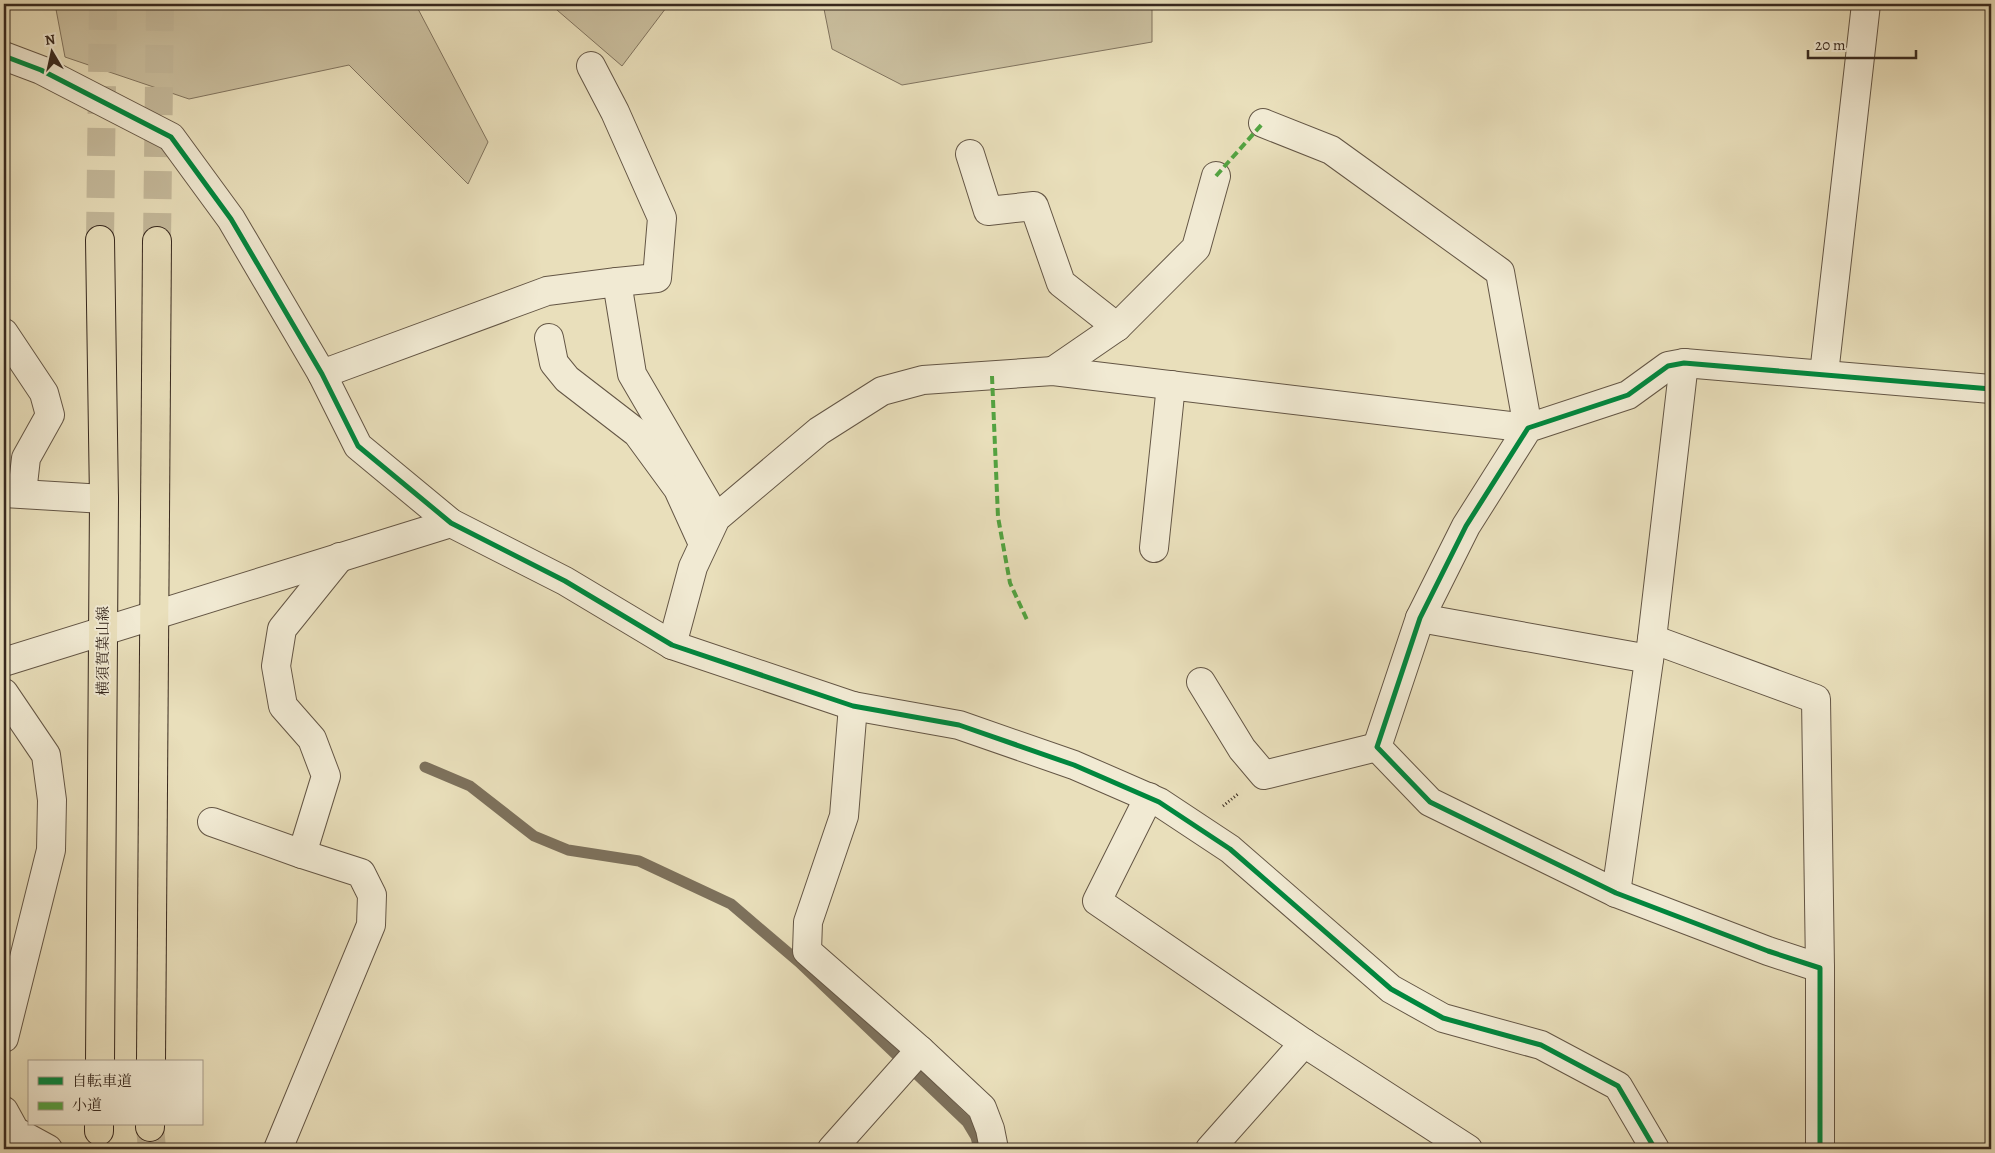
<svg xmlns="http://www.w3.org/2000/svg" width="1995" height="1153" viewBox="0 0 1995 1153" font-family="Alegreya,'Noto Serif JP',serif">
<style>
.green{fill:#cbc0a0;stroke:#81745f}
.lines{fill:none;stroke-linecap:round;stroke-linejoin:round}
.stream{stroke:#7d715c;stroke-width:11}
.major-tunnel{stroke:#c5ba9c;stroke-width:28;stroke-dasharray:28 14;stroke-linecap:butt}
.minor-casing{stroke:#645645;stroke-width:30}
.major-casing{stroke:#37281e;stroke-width:30}
.path{stroke:#37281e;stroke-width:3;stroke-dasharray:1 2.5;stroke-linecap:butt}
.minor{stroke:#f1ead3;stroke-width:28}
.major{stroke:#e9dfbb;stroke-width:28}
.quiet{stroke:#53a341;stroke-width:4;stroke-dasharray:8 4;stroke-linecap:butt}
.cycleway-casing{stroke:#f1ead3;stroke-width:8}
.cycleway{stroke:#00873e;stroke-width:5}
.labels{text-anchor:middle;stroke-width:4;stroke-linejoin:round;paint-order:stroke}
.street-label{font-size:15px;fill:#37281e;stroke:#f1ead3}
</style>
<rect width="100%" height="100%" fill="#e9dfbb"/>
<filter id="stains"><feTurbulence type="fractalNoise" baseFrequency=".004" numOctaves="4"/><feColorMatrix values="0 0 0 0 .2 0 0 0 0 .09 0 0 0 0 .02 0 0 0 .5 -.17"/></filter>
<radialGradient id="worn" r=".72"><stop offset=".6" stop-color="#630" stop-opacity="0"/><stop offset="1" stop-color="#630" stop-opacity=".3"/></radialGradient>
<g class="green">
<path d="M55 4H427L417 7 488 142 468 184 349 65 189 99 65 57Z"/>
<path d="M550 4H669L622 66Z"/>
<path d="M823 4H1152V42L902 85 832 49Z"/>
</g>
<g class="lines">
<path class="stream" d="M425 767 470 786 534 836 568 850 639 861 731 904 799 962 967 1122 976 1137 979 1149"/>
<g class="major-tunnel">
<path d="M100 240 103 4"/>
<path d="M157 241 160 4"/>
<path d="M150 1127 152 1149"/>
</g>
<g class="minor-casing">
<g id="minor">
<path d="M4 56 41 70 171 137 231 219 322 374 358 446 451 523 565 581 672 645 853 706 959 725 1074 765 1159 802 1230 849 1391 989 1443 1018 1541 1045 1618 1086 1655 1149"/>
<path d="M591 66 615 112 662 218 657 278 617 282"/>
<path d="M970 154 988 211 1034 206 1061 283 1117 327"/>
<path d="M4 333 44 393 50 415 26 458 22 493"/>
<path d="M549 338 554 363 567 379 637 433 678 489 703 544"/>
<path d="M1053 371 1117 327 1196 248 1216 176"/>
<path d="M322 374 547 291 617 282 632 374 716 518"/>
<path d="M1824 374 1866 4"/>
<path d="M4 493 104 499"/>
<path d="M1154 548 1171 385"/>
<path d="M1420 618 1649 659"/>
<path d="M1652 639 1816 699 1820 968"/>
<path d="M672 645 693 567 716 518 819 431 882 391 923 380 1053 371 1528 428 1500 272 1331 150 1263 123"/>
<path d="M4 662 451 523"/>
<path d="M1201 682 1242 749 1264 775 1377 747"/>
<path d="M4 693 46 755 52 800 51 850 4 1038"/>
<path d="M853 706 844 816 808 922 807 951 920 1050 982 1108 990 1129 994 1149"/>
<path d="M1149 797 1097 901 1304 1043 1468 1149"/>
<path d="M212 822 302 854 326 776 312 739 283 706 276 666 282 629 340 557"/>
<path d="M1616 893 1652 639 1684 363"/>
<path d="M4 1111 15 1131 48 1149"/>
<path d="M278 1149 371 925 372 895 361 873 302 854"/>
<path d="M832 1149 920 1050"/>
<path d="M1210 1149 1304 1043"/>
<path d="M1820 1149V968L1768 951 1616 893 1430 802 1377 747 1420 618 1466 526 1528 428 1628 395 1668 366 1684 363 1991 389"/>
</g>
</g>
<g class="major-casing">
<g id="major">
<path d="M100 1062 104 499 100 240"/>
<path d="M151 1062 157 241"/>
<path d="M150 1127V1124"/>
<path d="M99 1131V1124"/>
</g>
</g>
<path class="path" d="M1223 806 1238 794"/>
<use href="#minor" class="minor"/>
<use href="#major" class="major"/>
<g class="quiet">
<path d="M1216 176 1263 123"/>
<path d="M992 376 998 517 1010 583 1028 622"/>
</g>
<g class="cycleway-casing">
<g id="cycleway">
<path d="M4 56 41 70 171 137 231 219 322 374 358 446 451 523 565 581 672 645 853 706 959 725 1074 765 1159 802 1230 849 1391 989 1443 1018 1541 1045 1618 1086 1655 1149"/>
<path d="M1820 1149V968L1768 951 1616 893 1430 802 1377 747 1420 618 1466 526 1528 428 1628 395 1668 366 1684 363 1991 389"/>
</g>
</g>
<use href="#cycleway" class="cycleway"/>
</g>
<g class="labels">
<g class="street-label">
<text transform="translate(103 651) rotate(-90)" y="5">横須賀葉山線</text>
</g>
</g>
<rect width="1995" height="1153" fill="none" stroke="#e9dfbb" stroke-width="20"/>
<rect x="5" y="5" width="1985" height="1143" fill="none" stroke="#37281e" stroke-width="2.5"/>
<rect x="10" y="10" width="1975" height="1133" fill="none" stroke="#37281e"/>
<rect x="28" y="1060" width="175" height="65" fill="#f1ead3" stroke="#a79c8b"/>
<rect x="38" y="1077" width="25" height="8" fill="#00873e" stroke="#a79c8b"/>
<text x="72" y="1086" font-size="15" fill="#37281e">自転車道</text>
<rect x="38" y="1102" width="25" height="8" fill="#53a341" stroke="#a79c8b"/>
<text x="72" y="1110" font-size="15" fill="#37281e">小道</text>
<g transform="translate(52 52) rotate(351)" stroke="#f1ead3" stroke-width="4" paint-order="stroke">
<path d="M0-4L9 19L0 12L-9 19Z" fill="#37281e"/>
<text y="-8" font-size="14" font-weight="bold" text-anchor="middle" fill="#37281e">N</text>
</g>
<path d="M1808 50v8h108v-8" fill="none" stroke="#37281e" stroke-width="2.5"/>
<text x="1815" y="50" font-size="15" fill="#37281e" stroke="#f1ead3" stroke-width="4" paint-order="stroke">20 m</text>
<rect width="100%" height="100%" filter="url(#stains)"/>
<rect width="100%" height="100%" fill="url(#worn)"/>
</svg>
